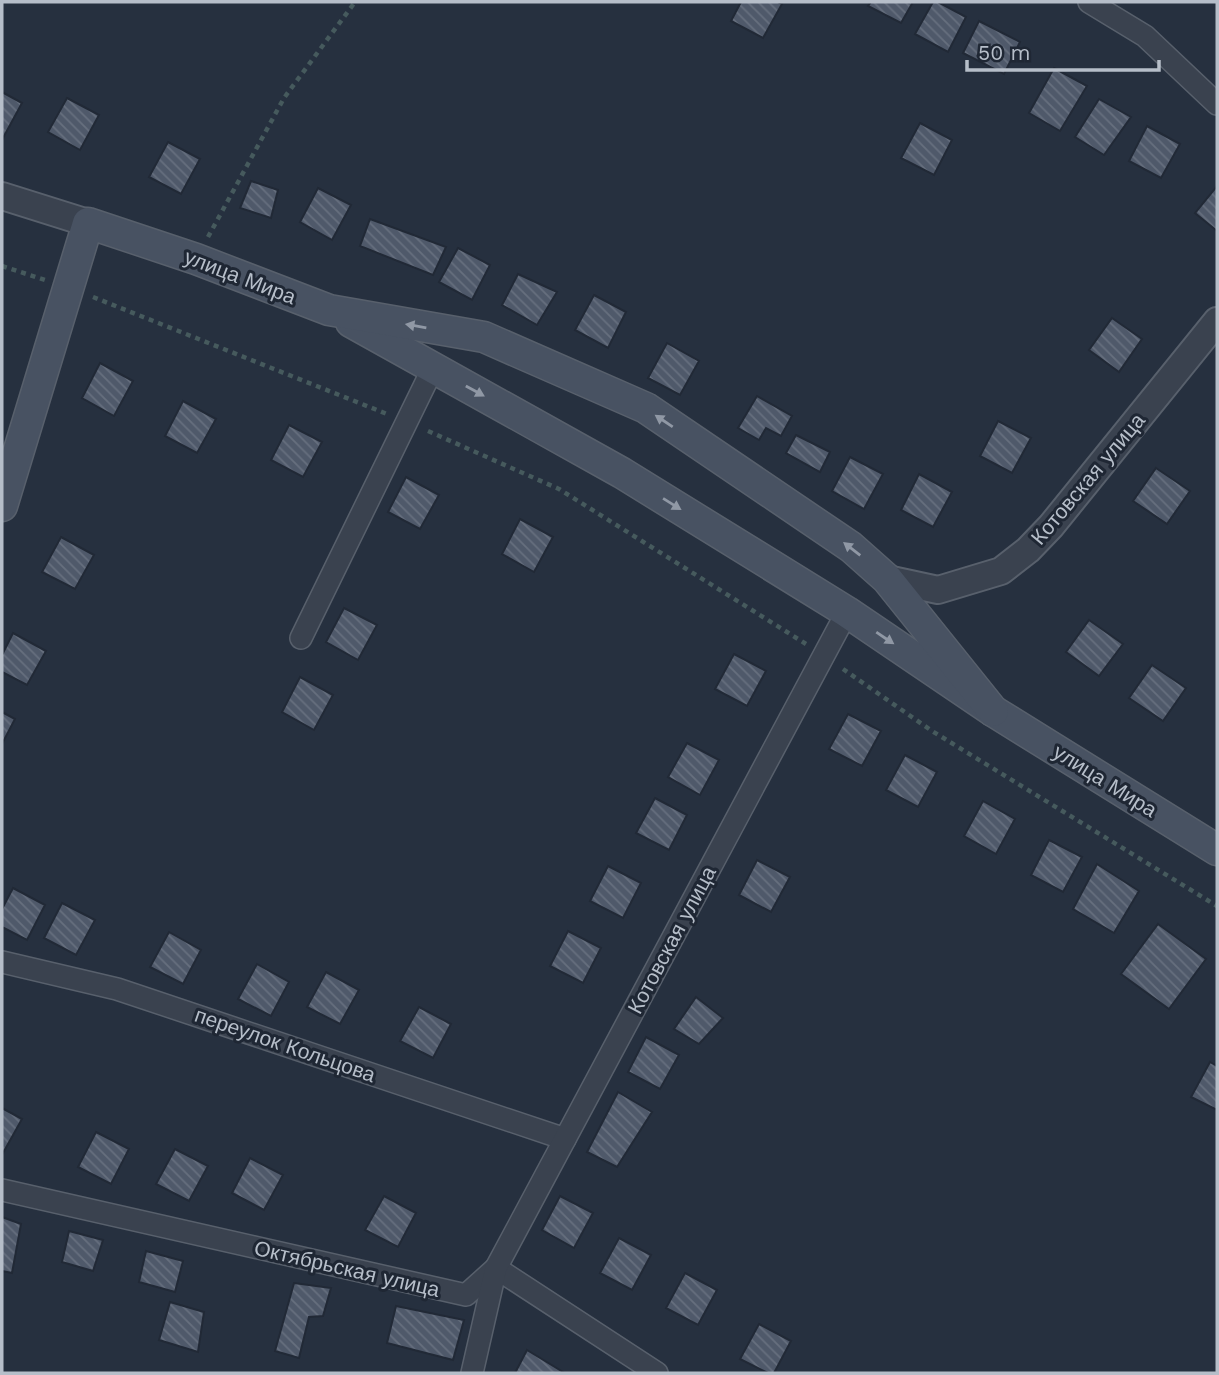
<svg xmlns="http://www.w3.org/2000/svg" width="1219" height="1375" viewBox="0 0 1219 1375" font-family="'Work Sans',sans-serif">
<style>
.building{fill:url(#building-back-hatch);stroke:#212936;stroke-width:2}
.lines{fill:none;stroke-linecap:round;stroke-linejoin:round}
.minor-casing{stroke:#58606c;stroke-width:24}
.tertiary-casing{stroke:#58606c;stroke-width:30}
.secondary-casing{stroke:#58606c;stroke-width:33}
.path{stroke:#465a5d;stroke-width:4.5;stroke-dasharray:5 5;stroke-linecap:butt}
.minor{stroke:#3a424f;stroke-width:21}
.tertiary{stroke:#3a424f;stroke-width:26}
.secondary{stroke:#485262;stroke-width:30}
.oneway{fill:#9098a5}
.labels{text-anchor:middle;stroke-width:6;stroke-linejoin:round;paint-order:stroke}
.street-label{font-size:21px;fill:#b6bec9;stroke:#1f2734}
</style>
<defs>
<pattern id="building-back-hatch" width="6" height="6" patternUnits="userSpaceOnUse" patternTransform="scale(1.75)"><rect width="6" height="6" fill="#4f596a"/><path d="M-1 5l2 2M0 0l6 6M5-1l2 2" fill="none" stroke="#666f7e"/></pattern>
</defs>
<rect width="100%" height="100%" fill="#26303f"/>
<g class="building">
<path d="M741 2H778L782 4 763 38 731 21Z"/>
<path d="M871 2H913L901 23 868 6Z"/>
<path d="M933 2H938L966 17 948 52 915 34Z"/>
<path d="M979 21 1020 42 1004 74 963 53Z"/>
<path d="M1054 68 1087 86 1060 131 1029 113Z"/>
<path d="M2 92 22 103 3 138 2 137Z"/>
<path d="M67 98 99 115 80 150 48 132Z"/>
<path d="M1099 99 1131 117 1104 155 1075 137Z"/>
<path d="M920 123 952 140 934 175 901 158Z"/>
<path d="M1147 126 1180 144 1161 178 1129 161Z"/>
<path d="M168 142 200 159 181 194 149 177Z"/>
<path d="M251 181 278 190 271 218 240 208Z"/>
<path d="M1217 186V231L1195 213Z"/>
<path d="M318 188 351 205 332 240 300 222Z"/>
<path d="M370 219 446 247 433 275 360 246Z"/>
<path d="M458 248 490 265 472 300 439 282Z"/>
<path d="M518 274 557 292 537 325 502 305Z"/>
<path d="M594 295 626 312 608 348 575 330Z"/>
<path d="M1112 318 1142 339 1119 372 1089 350Z"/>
<path d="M667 343 699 361 680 395 648 378Z"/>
<path d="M100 363 133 381 114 416 82 398Z"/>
<path d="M757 396 792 416 781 436 766 428 759 440 738 428Z"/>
<path d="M183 401 216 419 197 453 165 436Z"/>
<path d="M998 421 1031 438 1012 473 980 456Z"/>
<path d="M289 425 322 442 303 477 271 460Z"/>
<path d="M796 435 830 452 820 472 786 453Z"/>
<path d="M850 457 883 474 864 509 832 491Z"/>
<path d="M1156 468 1190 491 1167 524 1133 501Z"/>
<path d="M919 474 952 492 933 527 901 510Z"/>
<path d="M406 477 439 495 420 529 388 512Z"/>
<path d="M520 519 553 537 534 572 502 554Z"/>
<path d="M61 537 94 555 75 589 42 572Z"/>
<path d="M344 608 377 625 358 660 326 642Z"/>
<path d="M1089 620 1123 644 1099 676 1066 652Z"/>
<path d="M13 633 46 651 27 685 2 672V655Z"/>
<path d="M734 654 766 671 747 706 715 689Z"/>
<path d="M1152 665 1186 688 1163 721 1129 698Z"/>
<path d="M300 677 333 695 314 730 282 712Z"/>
<path d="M2 712 15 719 2 744Z"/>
<path d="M848 714 881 731 862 766 829 749Z"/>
<path d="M687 743 719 760 700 795 668 777Z"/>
<path d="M905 755 937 772 918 807 886 790Z"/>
<path d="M655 798 687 815 669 850 636 833Z"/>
<path d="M983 801 1015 819 996 854 964 836Z"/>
<path d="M1049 840 1082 857 1063 892 1031 875Z"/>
<path d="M757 860 790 877 771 912 739 895Z"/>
<path d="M1097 864 1139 891 1114 933 1073 909Z"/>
<path d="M608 866 641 883 623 918 590 901Z"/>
<path d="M13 888 45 905 27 940 2 927V909Z"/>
<path d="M62 903 95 920 76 955 44 938Z"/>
<path d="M1158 924 1206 959 1169 1009 1121 974Z"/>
<path d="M568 931 601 948 583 983 550 966Z"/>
<path d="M169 932 201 950 183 984 150 967Z"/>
<path d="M257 964 289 982 271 1016 238 999Z"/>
<path d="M326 972 359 990 340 1024 307 1007Z"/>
<path d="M696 997 723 1018 699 1044 674 1029Z"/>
<path d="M419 1007 451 1024 433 1058 400 1041Z"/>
<path d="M646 1037 679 1055 660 1089 628 1072Z"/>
<path d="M1210 1062 1217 1066V1110L1191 1097Z"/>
<path d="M618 1092 652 1112 617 1167 587 1152Z"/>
<path d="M2 1108 22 1119 3 1153 2 1152Z"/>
<path d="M96 1132 129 1149 111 1184 78 1167Z"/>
<path d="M175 1149 208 1166 189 1201 156 1184Z"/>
<path d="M250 1158 283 1175 264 1210 232 1193Z"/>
<path d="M384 1196 416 1213 398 1247 365 1230Z"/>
<path d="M560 1196 593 1213 574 1248 542 1230Z"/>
<path d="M2 1217 21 1224 12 1273 2 1271Z"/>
<path d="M69 1231 103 1240 93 1271 62 1262Z"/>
<path d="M619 1238 651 1255 632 1290 600 1273Z"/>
<path d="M146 1251 183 1261 175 1292 139 1282Z"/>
<path d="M685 1273 717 1290 698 1325 666 1308Z"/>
<path d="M294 1283 331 1288 323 1316 309 1317 299 1358 275 1351Z"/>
<path d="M170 1302 204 1312 198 1352 159 1340Z"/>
<path d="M396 1306 464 1320 453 1360 387 1343Z"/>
<path d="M759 1324 791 1341 774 1373H768L740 1359Z"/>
<path d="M527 1350 563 1372 562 1373H515Z"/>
</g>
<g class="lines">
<g class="minor-casing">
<g id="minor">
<path d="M1089 2 1145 36 1217 104"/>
<path d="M301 638 433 368"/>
<path d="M2 962 117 989 565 1139"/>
<path d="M2 1190 466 1295 496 1268 657 1373"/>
<path d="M472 1373 496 1268 847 612"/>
</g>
</g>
<g class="tertiary-casing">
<g id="tertiary">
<path d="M2 196 88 223"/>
<path d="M887 579 938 590 1001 571 1028 550 1051 526 1217 321"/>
</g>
</g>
<g class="secondary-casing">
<g id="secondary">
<path d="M351 322 622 473 847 612 993 711 1217 850"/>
<path d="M2 506 88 223 196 259 329 310 484 337 646 408 851 547 887 579 993 711"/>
</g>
</g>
<g class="path">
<path d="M208 237 284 98 355 2"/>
<path d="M2 266 45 280"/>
<path d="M93 297 387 414"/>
<path d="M428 431 559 489 806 644"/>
<path d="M843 669 932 731 1217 906"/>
</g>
<use href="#minor" class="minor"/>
<use href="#tertiary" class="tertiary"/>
<use href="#secondary" class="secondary"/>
</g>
<defs><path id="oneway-solid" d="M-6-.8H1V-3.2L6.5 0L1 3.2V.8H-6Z" transform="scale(1.75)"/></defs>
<g class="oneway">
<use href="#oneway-solid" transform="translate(416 326) rotate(-170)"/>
<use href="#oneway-solid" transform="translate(475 391) rotate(29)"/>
<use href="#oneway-solid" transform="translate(664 421) rotate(-146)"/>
<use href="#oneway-solid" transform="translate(672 504) rotate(32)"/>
<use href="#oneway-solid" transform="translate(852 549) rotate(-142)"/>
<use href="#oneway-solid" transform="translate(885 638) rotate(34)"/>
</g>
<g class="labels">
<g class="street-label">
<text transform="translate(240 277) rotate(21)" y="7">улица Мира</text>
<text transform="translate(1088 479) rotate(-50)" y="7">Котовская улица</text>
<text transform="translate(1105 781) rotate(32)" y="7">улица Мира</text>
<text transform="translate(672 940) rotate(-62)" y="7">Котовская улица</text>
<text transform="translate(285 1045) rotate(19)" y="7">переулок Кольцова</text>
<text transform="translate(347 1269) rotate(13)" y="7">Октябрьская улица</text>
</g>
</g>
<rect width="1219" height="1375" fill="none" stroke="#b6bec9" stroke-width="7"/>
<path d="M967 60v10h192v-10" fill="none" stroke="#b6bec9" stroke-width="3.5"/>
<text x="978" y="60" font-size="21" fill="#b6bec9" stroke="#1f2734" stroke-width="5" paint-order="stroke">50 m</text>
</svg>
